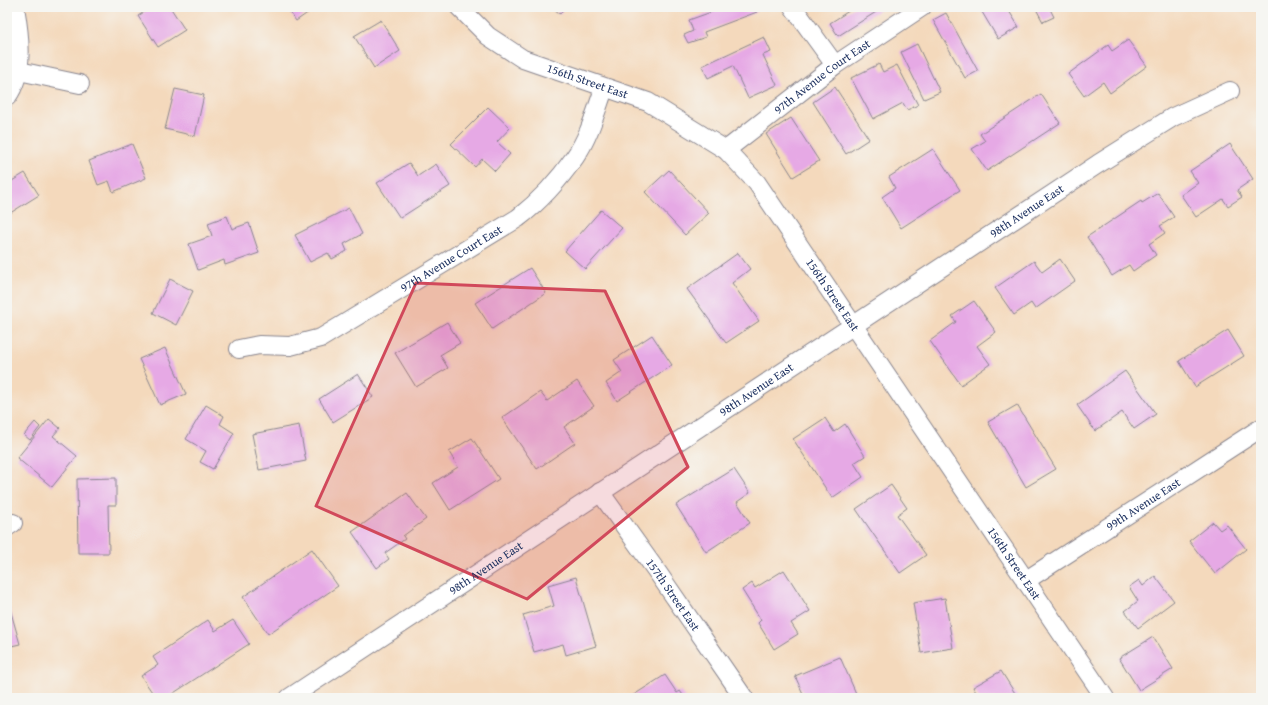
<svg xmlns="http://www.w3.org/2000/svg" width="1268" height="705" viewBox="0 0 1268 705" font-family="'Gentium Book Plus',serif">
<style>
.building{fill:#e6a9e5}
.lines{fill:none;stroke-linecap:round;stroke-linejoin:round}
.street-casing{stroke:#88848d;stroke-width:20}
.street{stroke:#fff;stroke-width:18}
.marked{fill:#d1495b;fill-opacity:0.2;stroke:#d1495b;stroke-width:3;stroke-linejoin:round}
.labels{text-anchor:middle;stroke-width:4;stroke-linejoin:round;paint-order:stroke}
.street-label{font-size:12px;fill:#1b2f5e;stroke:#f6f6f2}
</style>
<rect width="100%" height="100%" fill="#f6f6f2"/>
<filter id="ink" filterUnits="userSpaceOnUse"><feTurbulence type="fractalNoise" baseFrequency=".025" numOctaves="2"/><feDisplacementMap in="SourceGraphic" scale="8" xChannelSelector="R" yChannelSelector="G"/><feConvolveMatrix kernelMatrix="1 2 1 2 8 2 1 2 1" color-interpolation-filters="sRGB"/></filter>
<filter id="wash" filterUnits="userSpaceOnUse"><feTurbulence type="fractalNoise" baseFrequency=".012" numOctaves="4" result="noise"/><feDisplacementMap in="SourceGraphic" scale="16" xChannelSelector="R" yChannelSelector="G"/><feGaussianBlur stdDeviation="0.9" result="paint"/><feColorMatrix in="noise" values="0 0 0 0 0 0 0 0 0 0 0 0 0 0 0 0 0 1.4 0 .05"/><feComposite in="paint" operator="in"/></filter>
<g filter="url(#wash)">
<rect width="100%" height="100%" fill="#f4d9bc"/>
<g id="blocks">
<g class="building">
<path d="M152 7H170L185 30 158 47 138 16Z"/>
<path d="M286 7H316L296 21Z"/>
<path d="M552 7H565L560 14Z"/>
<path d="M725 7H755L757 12 704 32 706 37 688 43 684 35 693 31 689 20Z"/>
<path d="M855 7H884L838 36 830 23Z"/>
<path d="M979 7H1016L1009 11 1019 27 998 39Z"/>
<path d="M1035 7H1049L1054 17 1043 22Z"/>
<path d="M946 13 978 71 965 78 933 20Z"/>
<path d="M381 20 400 51 374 68 354 36Z"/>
<path d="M764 37 771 52 763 55 777 85 748 98 733 66 708 78 702 66Z"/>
<path d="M1128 40 1147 66 1110 93 1103 82 1084 96 1068 74 1108 45 1112 51Z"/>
<path d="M917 44 940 92 924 99 901 52Z"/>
<path d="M879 64 883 72 897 65 918 105 907 110 903 103 873 119 851 78Z"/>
<path d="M835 87 869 139 846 154 813 102Z"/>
<path d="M175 89 204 95 195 136 165 129Z"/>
<path d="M1041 94 1060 123 987 171 972 149 985 141 980 134Z"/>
<path d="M488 107 510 128 497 142 510 154 495 171 482 159 475 167 451 144Z"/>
<path d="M791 118 819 161 793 177 766 134Z"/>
<path d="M132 144 146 178 113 192 109 181 98 185 89 161Z"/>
<path d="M1230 144 1253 179 1237 190 1242 197 1228 206 1223 199 1196 217 1181 195 1198 183 1190 171Z"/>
<path d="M933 149 960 190 901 228 882 197 895 188 889 177Z"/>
<path d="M409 163 418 176 436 164 450 186 400 218 377 183Z"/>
<path d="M669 170 709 213 685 235 645 192Z"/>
<path d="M25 173 39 195 7 215V184Z"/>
<path d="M1158 193 1174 217 1160 226 1165 233 1149 244 1156 255 1133 271 1129 265 1112 276 1087 237 1141 201 1142 203Z"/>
<path d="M349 208 362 234 344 244 347 251 332 259 328 253 310 262 295 235Z"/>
<path d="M601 210 622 228 585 269 565 251Z"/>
<path d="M227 216 232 229 249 223 259 253 225 265 224 260 198 270 189 244 212 236 208 223Z"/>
<path d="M738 253 750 269 732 283 759 321 726 343 687 289Z"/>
<path d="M1060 259 1075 281 1035 309 1031 303 1014 315 995 288 1034 261 1042 272Z"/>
<path d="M530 268 546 293 492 329 475 303Z"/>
<path d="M170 279 193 291 176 325 153 313Z"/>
<path d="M974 301 996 332 977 346 990 364 961 385 930 341 956 322 952 316Z"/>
<path d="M447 322 460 343 440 355 448 368 416 387 395 353Z"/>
<path d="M1228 330 1244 356 1195 387 1179 361Z"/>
<path d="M652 335 672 365 617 401 606 383 622 372 614 360Z"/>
<path d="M165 348 186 394 160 405 139 359Z"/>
<path d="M1125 371 1156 414 1134 429 1122 412 1095 431 1077 405Z"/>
<path d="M358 374 373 397 333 422 319 399Z"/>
<path d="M577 381 594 406 564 427 575 443 537 469 502 418 540 392 547 401Z"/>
<path d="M206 405 224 416 220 424 234 433 213 469 200 462 206 451 186 439Z"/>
<path d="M1017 405 1056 469 1026 487 988 422Z"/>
<path d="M825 418 834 432 845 424 865 456 854 463 863 477 832 498 793 439Z"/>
<path d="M49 419 60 428 53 436 77 456 52 487 17 458Z"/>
<path d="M35 422 40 427 30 440 24 435Z"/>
<path d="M299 425 306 461 259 470 252 434Z"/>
<path d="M472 438 499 479 450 510 433 483 458 467 449 452Z"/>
<path d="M734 469 750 493 737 502 750 523 706 552 676 505Z"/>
<path d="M116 478V505H108L109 553H78L77 479Z"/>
<path d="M891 485 907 508 897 515 926 555 900 573 856 509Z"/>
<path d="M407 493 426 519 403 536 405 539 385 553 389 559 377 568 352 532Z"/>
<path d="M1213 522 1220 530 1227 525 1246 549 1215 574 1189 541Z"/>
<path d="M312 549 338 586 268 634 243 597Z"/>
<path d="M784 570 810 611 791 623 798 634 774 649 758 623 761 620 742 590 752 583 755 588Z"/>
<path d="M1155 576 1174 601 1138 628 1125 611 1138 601 1129 587 1139 580 1143 586Z"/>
<path d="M576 577 596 646 566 655 563 644 534 652 523 615 554 606 548 585Z"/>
<path d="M945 598 953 648 921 653 913 603Z"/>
<path d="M10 609 20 644 7 647V610Z"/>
<path d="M208 620 215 631 233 620 249 644 166 698H156L141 676 158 665 153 657Z"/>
<path d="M1153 637 1173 669 1139 690 1119 658Z"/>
<path d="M840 657 858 698H805L795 676Z"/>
<path d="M1001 671 1018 698H979L973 687Z"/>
<path d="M665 675 677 693 680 691 685 698H629Z"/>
</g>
</g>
</g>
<g filter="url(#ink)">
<use href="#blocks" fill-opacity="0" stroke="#88848d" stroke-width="1"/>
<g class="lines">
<g class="street-casing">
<g id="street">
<path id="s1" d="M459 7 488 36 523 59 648 102 726 150 757 183 1105 698"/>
<path d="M793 7 835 65"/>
<path d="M19 71 80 84"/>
<path d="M7 97C25 72 20 36 15 7"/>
<path id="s2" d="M726 150 835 65 922 7"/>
<path id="s3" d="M239 349 259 345 290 346 321 338 518 218C540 201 559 180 575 157 589 137 596 111 604 89"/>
<path id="s4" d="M600 492 658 573 744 698"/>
<path d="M7 527 13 523"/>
<path id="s5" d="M1025 581 1261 428"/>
<path id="s6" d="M289 698 1098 164 1173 117 1230 91"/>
</g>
</g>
<use href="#street" class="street"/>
</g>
</g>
<path class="marked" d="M416 283 605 291 688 467 527 599 316 506Z"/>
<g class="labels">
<g class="street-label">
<text dy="4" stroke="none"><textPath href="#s2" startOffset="121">97th Avenue Court East</textPath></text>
<text dy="4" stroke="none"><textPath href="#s1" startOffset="151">156th Street East</textPath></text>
<text dy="4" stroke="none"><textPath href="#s6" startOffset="884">98th Avenue East</textPath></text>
<text dy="4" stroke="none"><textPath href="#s3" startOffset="236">97th Avenue Court East</textPath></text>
<text dy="4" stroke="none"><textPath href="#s1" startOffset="487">156th Street East</textPath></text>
<text dy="4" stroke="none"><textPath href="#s6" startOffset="560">98th Avenue East</textPath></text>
<text dy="4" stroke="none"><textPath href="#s5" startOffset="141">99th Avenue East</textPath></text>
<text dy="4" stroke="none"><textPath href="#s1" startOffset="811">156th Street East</textPath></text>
<text dy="4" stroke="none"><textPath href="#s6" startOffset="236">98th Avenue East</textPath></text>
<text dy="4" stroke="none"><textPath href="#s4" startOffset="126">157th Street East</textPath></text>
</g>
</g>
<rect width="1268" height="705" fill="none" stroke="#f6f6f2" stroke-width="24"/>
</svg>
